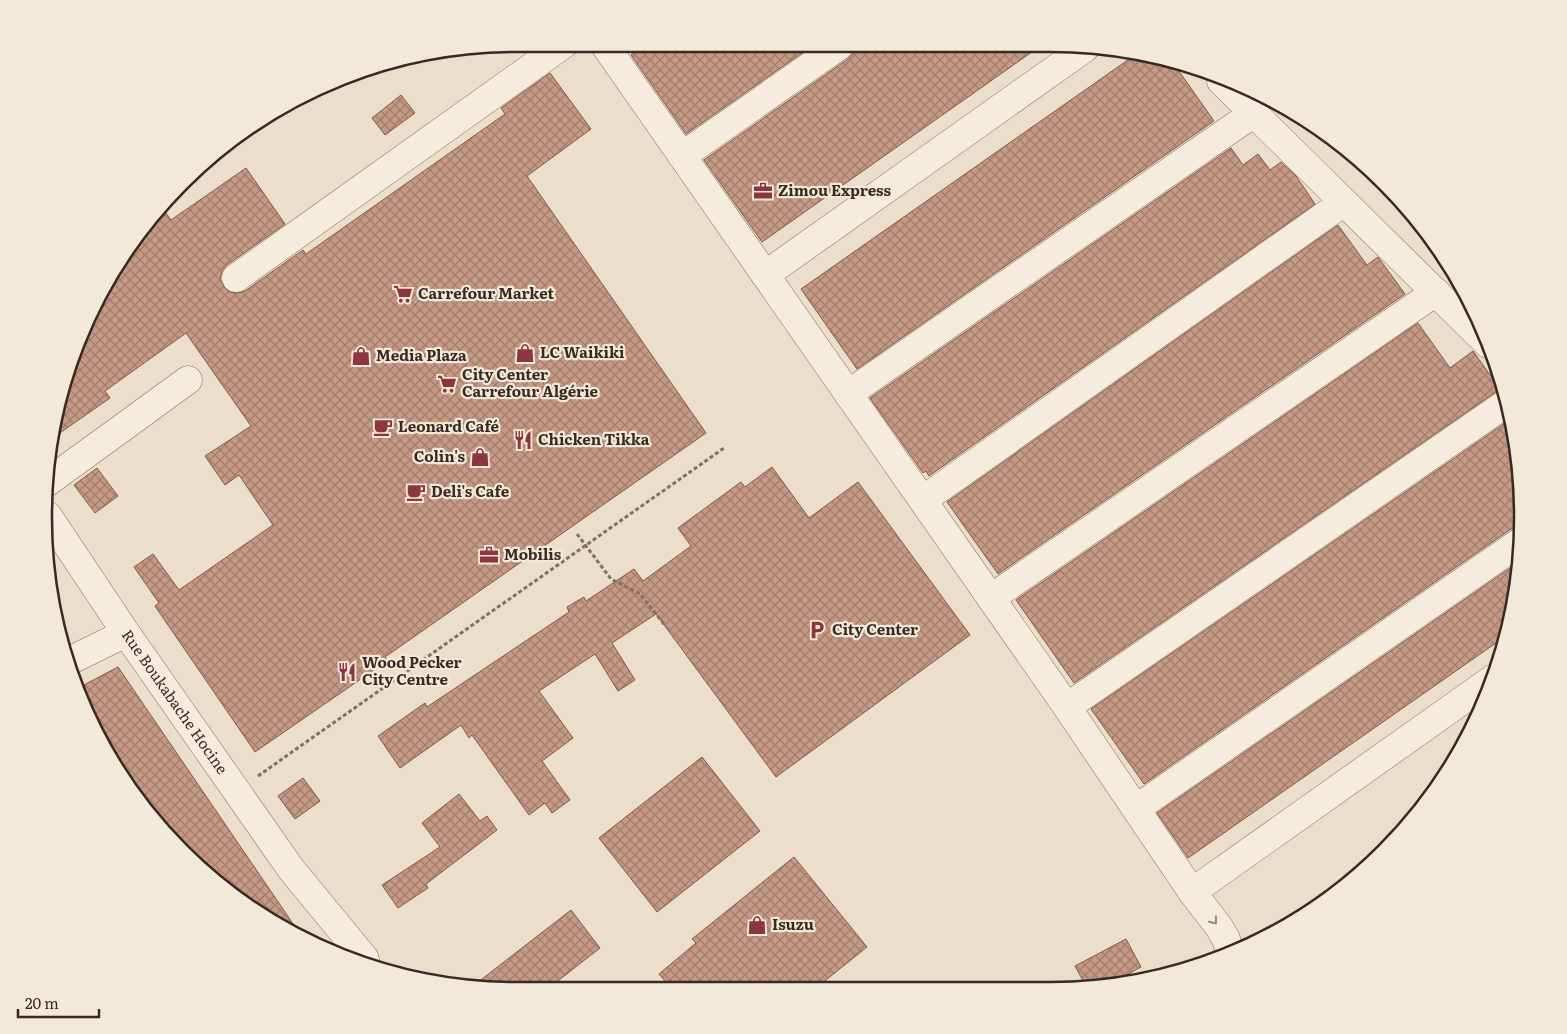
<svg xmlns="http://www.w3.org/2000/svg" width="1567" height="1034" viewBox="0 0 1567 1034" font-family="Literata,serif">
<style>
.building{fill:url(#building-cross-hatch);stroke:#825a48}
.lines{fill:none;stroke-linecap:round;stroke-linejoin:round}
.minor-casing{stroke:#857060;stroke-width:29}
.path{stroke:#857060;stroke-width:3;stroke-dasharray:4 2.5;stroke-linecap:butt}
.minor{stroke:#f6ecdd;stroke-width:28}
.oneway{stroke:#978b80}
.labels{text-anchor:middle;stroke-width:4.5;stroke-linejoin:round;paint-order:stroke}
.poi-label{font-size:15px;font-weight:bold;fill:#382a22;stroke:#f3e9d9;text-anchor:start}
.street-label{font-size:15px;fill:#382a22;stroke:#f3e9d9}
.rim{fill:none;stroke:#382a22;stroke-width:2.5}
</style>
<defs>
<pattern id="building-cross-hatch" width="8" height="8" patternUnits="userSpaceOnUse" patternTransform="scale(1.25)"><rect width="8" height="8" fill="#c59984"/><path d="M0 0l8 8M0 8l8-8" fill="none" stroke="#a17d6c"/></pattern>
</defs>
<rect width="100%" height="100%" fill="#ebdeca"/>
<g class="building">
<path d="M645 45 812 46 686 134 631 55Z"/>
<path d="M854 46 1039 47 762 242 704 160 848 59 853 53Z"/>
<path d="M1135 55 1176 67 1214 121 857 369 801 289Z"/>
<path d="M550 73 591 129 527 176 706 433 385 657 387 661 255 752 155 606 159 603 134 567 153 554 179 590 273 525 239 475 225 485 205 456 251 426 186 333 105 391 110 398 57 435 80 336 142 229 163 209 171 220 246 168 285 224 227 265 222 271 220 279 224 287 230 292 238 293 245 291 303 250 306 254 505 114 501 108Z"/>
<path d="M401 95 415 113 385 135 372 118Z"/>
<path d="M1231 148 1243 165 1258 154 1270 170 1281 162 1296 176 1315 204 929 476 926 471 923 473 870 398Z"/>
<path d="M1338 225 1367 265 1378 257 1405 294 998 574 947 502Z"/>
<path d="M1418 323 1450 368 1473 351 1500 389 1074 683 1016 600Z"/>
<path d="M1511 419 1522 486 1521 527 1511 529 1144 784 1091 709Z"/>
<path d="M772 467 809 518 858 482 970 635 776 777 656 614 612 643 635 680 618 691 595 654 539 691 573 738 542 761 570 800 552 813 545 803 529 815 472 735 469 738 461 725 400 768 378 736 425 703 427 707 569 612 567 607 584 597 586 601 634 569 643 581 691 546 678 528 741 482 745 487Z"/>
<path d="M97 468 118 496 95 513 74 485Z"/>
<path d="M1520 561 1519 579 1506 636 1188 858 1157 813Z"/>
<path d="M118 667 302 937 205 873 107 754 80 687Z"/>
<path d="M702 757 760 831 657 912 599 838Z"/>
<path d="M303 778 320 801 295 819 278 796Z"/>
<path d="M459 794 480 821 487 816 497 830 426 884 428 888 398 908 382 885 440 847 422 823Z"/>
<path d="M794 857 867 947 816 988 670 987 659 974 696 943 692 939Z"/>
<path d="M571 910 600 948 550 987 473 986Z"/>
<path d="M1126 939 1141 967 1108 985 1087 988 1075 966Z"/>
</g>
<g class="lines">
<g class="minor-casing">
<g id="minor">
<path d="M604 44 1067 707 1192 892 1219 927 1226 939 1230 953"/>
<path d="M1221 81 1488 344"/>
<path d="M682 156 839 46"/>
<path d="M765 275 1085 48"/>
<path d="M236 278 564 44"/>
<path d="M848 394 1254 113"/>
<path d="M45 484 188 380"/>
<path d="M923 500 1344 202"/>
<path id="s1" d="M48 516 126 633 291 869 365 959"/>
<path d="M991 598 1436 292"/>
<path d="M69 661 126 633"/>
<path d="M1067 707 1508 402"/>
<path d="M1137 808 1520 542"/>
<path d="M1192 892 1494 678"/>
</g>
</g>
<g class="path">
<path d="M577 534 611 579 640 594 664 624"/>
<path d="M258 776 724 448"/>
</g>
<use href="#minor" class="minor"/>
</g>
<defs><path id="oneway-chevron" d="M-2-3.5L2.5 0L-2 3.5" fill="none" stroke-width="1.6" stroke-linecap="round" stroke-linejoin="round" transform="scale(1.25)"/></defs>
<use class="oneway" href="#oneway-chevron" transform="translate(1214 921) rotate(52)"/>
<defs>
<g id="office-bare" transform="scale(1.5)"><path d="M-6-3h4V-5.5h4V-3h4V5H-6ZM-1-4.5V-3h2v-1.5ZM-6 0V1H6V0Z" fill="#8e363f" stroke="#f3e9d9" stroke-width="2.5" paint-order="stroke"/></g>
<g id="supermarket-bare" transform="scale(1.5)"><path d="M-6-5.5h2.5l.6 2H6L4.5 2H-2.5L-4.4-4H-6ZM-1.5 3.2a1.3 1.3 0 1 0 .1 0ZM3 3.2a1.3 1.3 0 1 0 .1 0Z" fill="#8e363f" stroke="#f3e9d9" stroke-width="2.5" paint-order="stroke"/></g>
<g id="shop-bare" transform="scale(1.5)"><path d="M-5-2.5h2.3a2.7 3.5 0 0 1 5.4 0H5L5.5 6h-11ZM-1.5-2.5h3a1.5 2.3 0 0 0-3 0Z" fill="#8e363f" stroke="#f3e9d9" stroke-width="2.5" paint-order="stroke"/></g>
<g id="cafe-bare" transform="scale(1.5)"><path d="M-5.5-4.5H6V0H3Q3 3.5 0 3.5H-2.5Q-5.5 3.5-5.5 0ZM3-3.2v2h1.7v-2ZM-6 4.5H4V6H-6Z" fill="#8e363f" stroke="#f3e9d9" stroke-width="2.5" paint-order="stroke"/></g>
<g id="restaurant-bare" transform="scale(1.5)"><path d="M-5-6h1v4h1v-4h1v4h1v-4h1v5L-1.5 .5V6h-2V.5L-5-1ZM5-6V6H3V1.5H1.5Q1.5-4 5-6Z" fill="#8e363f" stroke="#f3e9d9" stroke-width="2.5" paint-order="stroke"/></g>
<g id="parking-bare" transform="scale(1.5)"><path d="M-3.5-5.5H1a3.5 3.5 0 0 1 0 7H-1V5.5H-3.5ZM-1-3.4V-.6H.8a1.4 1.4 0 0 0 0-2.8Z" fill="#8e363f" stroke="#f3e9d9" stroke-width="2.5" paint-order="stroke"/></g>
</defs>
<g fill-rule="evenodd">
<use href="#office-bare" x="763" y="191"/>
<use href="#supermarket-bare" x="403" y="294"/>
<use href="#shop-bare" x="525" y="353"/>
<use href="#shop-bare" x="361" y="356"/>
<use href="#supermarket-bare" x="447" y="384"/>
<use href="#cafe-bare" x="383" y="427"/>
<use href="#restaurant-bare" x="523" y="440"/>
<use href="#shop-bare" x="480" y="457"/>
<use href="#cafe-bare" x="416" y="492"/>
<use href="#office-bare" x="489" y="555"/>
<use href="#parking-bare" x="817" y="630"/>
<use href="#restaurant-bare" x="347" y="672"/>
<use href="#shop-bare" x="757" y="925"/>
</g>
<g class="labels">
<g class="poi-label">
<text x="778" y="196">Zimou Express</text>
<text x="418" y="299">Carrefour Market</text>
<text x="540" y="358">LC Waikiki</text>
<text x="376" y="361">Media Plaza</text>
<text x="462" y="380">City Center<tspan x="462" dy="17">Carrefour Algérie</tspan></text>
<text x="398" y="432">Leonard Café</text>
<text x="538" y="445">Chicken Tikka</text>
<text x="465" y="462" text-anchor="end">Colin's</text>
<text x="431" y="497">Deli's Cafe</text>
<text x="504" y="560">Mobilis</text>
<text x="832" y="635">City Center</text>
<text x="362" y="668">Wood Pecker<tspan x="362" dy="17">City Centre</tspan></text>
<text x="772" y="930">Isuzu</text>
</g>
<g class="street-label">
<text dy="5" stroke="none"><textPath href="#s1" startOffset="225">Rue Boukabache Hocine</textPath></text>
</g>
</g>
<path d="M0 0H1567V1034H0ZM516 52H1050A464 464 0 0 1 1514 516V518A464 464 0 0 1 1050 982H516A464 464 0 0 1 52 518V516A464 464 0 0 1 516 52Z" fill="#f3e9d9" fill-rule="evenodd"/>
<path class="rim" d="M516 52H1050A464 464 0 0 1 1514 516V518A464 464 0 0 1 1050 982H516A464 464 0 0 1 52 518V516A464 464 0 0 1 516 52Z"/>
<path d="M18 1009v8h81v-8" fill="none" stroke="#382a22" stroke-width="2.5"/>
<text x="25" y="1009" font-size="15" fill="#382a22" stroke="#f3e9d9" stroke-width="4" paint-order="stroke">20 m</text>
</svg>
